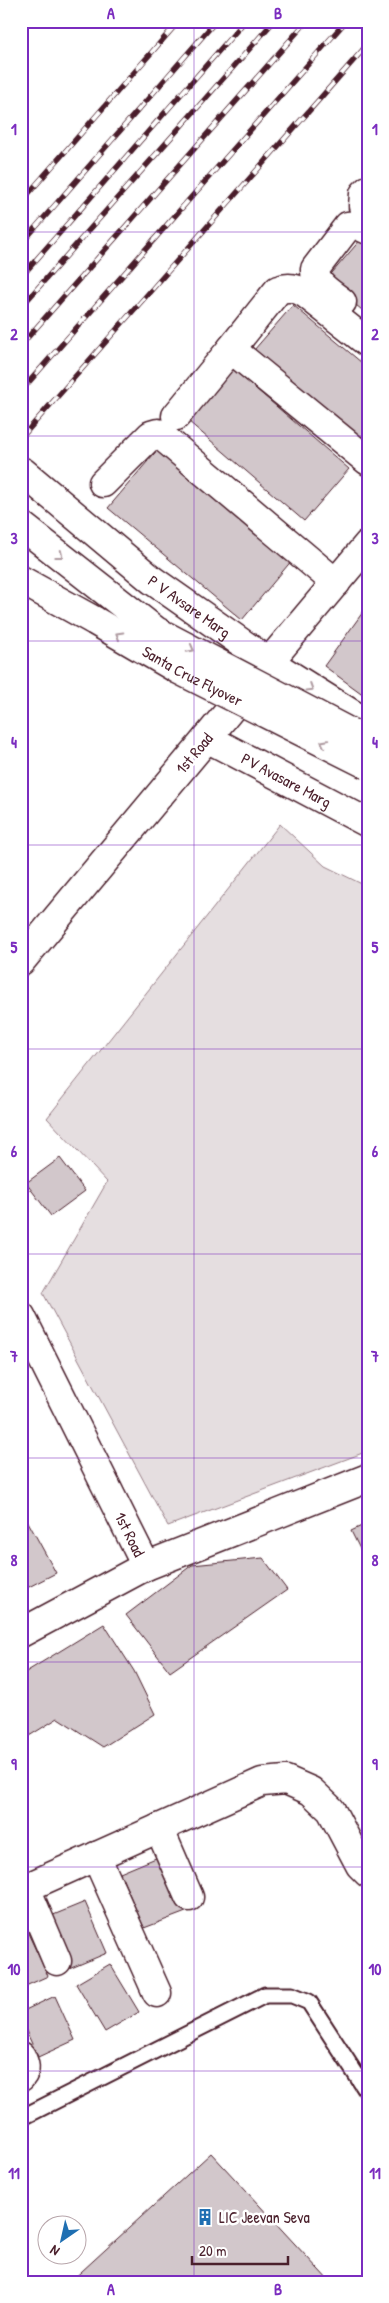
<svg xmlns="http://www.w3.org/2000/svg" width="389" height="2303" viewBox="0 0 389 2303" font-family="'Patrick Hand',sans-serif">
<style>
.green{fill:#e5dee0;stroke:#987e86}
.building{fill:#d2c7cb;stroke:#4a1f2b}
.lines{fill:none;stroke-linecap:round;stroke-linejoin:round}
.service-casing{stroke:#4a1f2b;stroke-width:19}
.minor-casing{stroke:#4a1f2b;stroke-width:31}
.tertiary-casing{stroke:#4a1f2b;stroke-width:31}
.primary-casing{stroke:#4a1f2b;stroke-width:31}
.service{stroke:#fff;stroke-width:15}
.minor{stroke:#fff;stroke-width:28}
.tertiary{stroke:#fff;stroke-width:28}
.primary{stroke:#fff;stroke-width:28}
.rail-casing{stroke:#4a1f2b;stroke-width:5.5}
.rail{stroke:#fff;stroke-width:4;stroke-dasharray:11;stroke-linecap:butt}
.primary-bridge-casing{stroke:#4a1f2b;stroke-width:31;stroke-linecap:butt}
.primary-bridge{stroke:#fff;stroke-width:28}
.oneway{stroke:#ae9aa0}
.grid{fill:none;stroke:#7b2cbf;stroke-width:1;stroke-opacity:0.55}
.labels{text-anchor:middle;stroke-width:5;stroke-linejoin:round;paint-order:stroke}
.street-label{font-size:16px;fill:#4a1f2b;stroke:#fff}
.poi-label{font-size:16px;fill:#4a1f2b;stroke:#fff;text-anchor:start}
.neatline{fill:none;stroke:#7b2cbf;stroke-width:2}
.grid-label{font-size:16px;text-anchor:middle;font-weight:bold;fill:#7b2cbf}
</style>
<rect width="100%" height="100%" fill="#fff"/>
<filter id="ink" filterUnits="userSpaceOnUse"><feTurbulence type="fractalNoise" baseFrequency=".02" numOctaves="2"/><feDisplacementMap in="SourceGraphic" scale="10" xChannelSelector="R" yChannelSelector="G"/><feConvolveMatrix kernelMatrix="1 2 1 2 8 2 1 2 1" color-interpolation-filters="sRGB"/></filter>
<g filter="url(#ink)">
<path class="green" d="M280 824 325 866 368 887V1451L168 1526 43 1293 107 1182 47 1118Z"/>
<g class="building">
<path d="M361 239 368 245V315L326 280Z"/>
<path d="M293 305 368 368V446L254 350Z"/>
<path d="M233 369 349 469 304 521 188 421Z"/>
<path d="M164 442 298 553 242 620 108 508Z"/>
<path d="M368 605V698L324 666Z"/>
<path d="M60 1158 85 1191 51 1216 26 1183Z"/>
<path d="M21 1509 56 1573 21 1591Z"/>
<path d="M368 1523V1565L351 1531Z"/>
<path d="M263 1558 287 1590 170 1672 126 1615 192 1565Z"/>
<path d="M104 1624 134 1671 155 1714 103 1747 58 1718 29 1736 21 1723V1675Z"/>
<path d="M163 1855 186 1912 144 1928 120 1873Z"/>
<path d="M85 1902 107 1953 69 1969 46 1918Z"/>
<path d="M27 1931 48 1976 21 1988V1933Z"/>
<path d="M110 1964 139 2012 105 2032 76 1984Z"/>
<path d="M55 1996 75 2040 38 2057 21 2020V2012Z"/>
<path d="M211 2153 330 2282H70Z"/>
</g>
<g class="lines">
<g class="service-casing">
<path id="service" d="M21 2118 265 1995H292L309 2002 368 2093"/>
</g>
<g class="minor-casing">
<g id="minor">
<path d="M368 190 364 194 363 206 368 210"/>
<path d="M342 302C331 293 314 285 315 269L348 226 357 225 368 230"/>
<path d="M231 349 278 290C289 286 296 288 306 294L368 343"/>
<path d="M176 416 231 349 368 461"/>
<path d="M103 483 151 435 158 433 336 583"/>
<path d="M269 662 368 544"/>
<path d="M21 961 207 738"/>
<path id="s1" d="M21 1316 146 1566 368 1478"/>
<path d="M21 1633 146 1566"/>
<path d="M159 1828 189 1897"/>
<path d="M96 1856 157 1993"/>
<path d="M26 1888 57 1961"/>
<path d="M21 1890 262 1782 286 1780 311 1791 331 1810 360 1865 368 1873"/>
<path d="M21 2056C25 2064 27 2070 21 2077"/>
</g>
</g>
<g class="tertiary-casing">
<g id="tertiary">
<path id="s2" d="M23 472 152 580 269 662 368 724"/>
<path id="s3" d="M252 683 207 738 368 823"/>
</g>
</g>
<g class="primary-casing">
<path id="primary" d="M21 580 95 621"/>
</g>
<use href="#service" class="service"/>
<use href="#minor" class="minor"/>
<use href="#tertiary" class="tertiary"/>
<use href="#primary" class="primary"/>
<g class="rail-casing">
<g id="rail">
<path d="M21 202 179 21"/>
<path d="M21 244 216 21"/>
<path d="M21 277 245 21"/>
<path d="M21 307 274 21"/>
<path d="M21 345 307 21"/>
<path d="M21 391 346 21"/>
<path d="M21 438 368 44"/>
</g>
</g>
<use href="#rail" class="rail"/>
<g class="primary-bridge-casing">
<g id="primary-bridge">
<path d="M21 525 156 631 368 742"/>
<path id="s4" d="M95 621 179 670 368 765"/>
</g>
</g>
<use href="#primary-bridge" class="primary-bridge"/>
</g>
<defs><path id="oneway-chevron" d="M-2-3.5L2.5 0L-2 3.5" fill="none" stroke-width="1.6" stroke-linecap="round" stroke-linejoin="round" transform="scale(1.25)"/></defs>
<g class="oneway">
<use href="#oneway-chevron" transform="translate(60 555) rotate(38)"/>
<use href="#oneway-chevron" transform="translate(119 635) rotate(-150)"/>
<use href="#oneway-chevron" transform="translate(191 649) rotate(28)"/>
<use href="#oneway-chevron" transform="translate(310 688) rotate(32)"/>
<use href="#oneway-chevron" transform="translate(324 743) rotate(-153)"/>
</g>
</g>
<path class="grid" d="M194 21V2282M21 232H368M21 436H368M21 641H368M21 845H368M21 1049H368M21 1254H368M21 1458H368M21 1662H368M21 1867H368M21 2071H368"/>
<defs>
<g id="building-bare" transform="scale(1.35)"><path d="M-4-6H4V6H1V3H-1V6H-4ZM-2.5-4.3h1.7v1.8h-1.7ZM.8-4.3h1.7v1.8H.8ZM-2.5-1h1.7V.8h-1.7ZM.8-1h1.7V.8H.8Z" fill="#1f6fb2" stroke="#fff" stroke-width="2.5" paint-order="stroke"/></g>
</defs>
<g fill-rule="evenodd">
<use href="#building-bare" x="205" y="2217"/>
</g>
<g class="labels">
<g class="street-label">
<text dy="6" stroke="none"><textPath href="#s2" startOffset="214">P V Avsare Marg</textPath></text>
<text dy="6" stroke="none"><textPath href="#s4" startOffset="112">Santa Cruz Flyover</textPath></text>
<text transform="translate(194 753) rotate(-50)" y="6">1st Road</text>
<text dy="6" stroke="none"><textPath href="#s3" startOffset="161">PV Avasare Marg</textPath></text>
<text dy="6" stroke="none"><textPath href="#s1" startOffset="244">1st Road</textPath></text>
</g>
<g class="poi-label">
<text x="219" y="2223">LIC Jeevan Seva</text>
</g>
</g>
<rect width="389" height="2303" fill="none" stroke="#fff" stroke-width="55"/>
<g transform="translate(62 2240) rotate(214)"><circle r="24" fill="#ffffff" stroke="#b7a5aa"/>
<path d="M0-4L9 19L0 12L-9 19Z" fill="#1f6fb2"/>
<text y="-8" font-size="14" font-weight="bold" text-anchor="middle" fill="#4a1f2b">N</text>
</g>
<path d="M192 2256v8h96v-8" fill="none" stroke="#4a1f2b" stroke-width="2.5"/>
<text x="199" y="2256" font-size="15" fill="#4a1f2b" stroke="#ffffff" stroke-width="4" paint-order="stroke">20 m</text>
<rect x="28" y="28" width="334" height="2248" class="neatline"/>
<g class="grid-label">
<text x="111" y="19">A</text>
<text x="278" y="19">B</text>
<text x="14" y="135">1</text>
<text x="375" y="135">1</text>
<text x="14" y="340">2</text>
<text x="375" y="340">2</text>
<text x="14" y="544">3</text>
<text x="375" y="544">3</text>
<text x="14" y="748">4</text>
<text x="375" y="748">4</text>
<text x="14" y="953">5</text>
<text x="375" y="953">5</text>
<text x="14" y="1157">6</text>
<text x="375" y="1157">6</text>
<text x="14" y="1362">7</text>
<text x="375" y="1362">7</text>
<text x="14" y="1566">8</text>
<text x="375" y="1566">8</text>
<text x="14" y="1770">9</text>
<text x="375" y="1770">9</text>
<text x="14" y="1975">10</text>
<text x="375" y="1975">10</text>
<text x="14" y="2179">11</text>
<text x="375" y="2179">11</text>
<text x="111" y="2295">A</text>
<text x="278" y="2295">B</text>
</g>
</svg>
